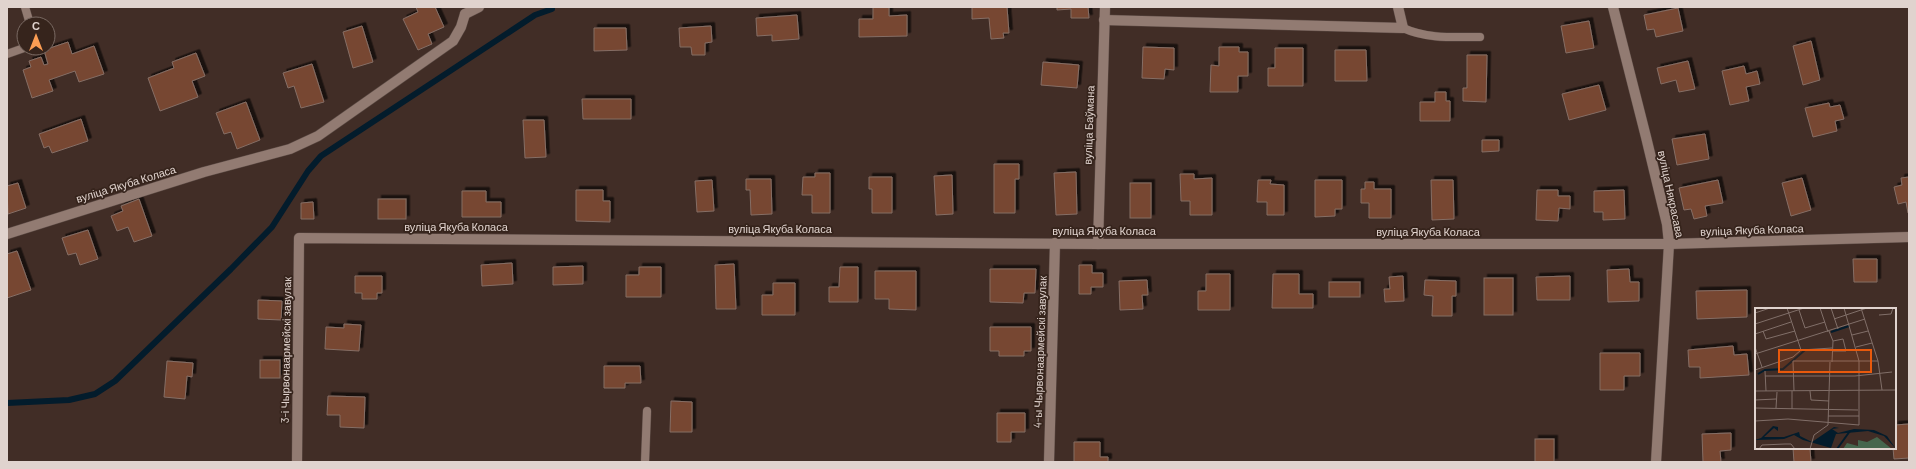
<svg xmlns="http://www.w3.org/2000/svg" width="1916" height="469" viewBox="0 0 1916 469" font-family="Barlow,sans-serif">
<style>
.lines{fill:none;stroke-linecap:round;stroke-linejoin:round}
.stream{stroke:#031c2c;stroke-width:6}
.building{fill:#774631;stroke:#856e65;filter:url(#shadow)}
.service-casing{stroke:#5b4a44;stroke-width:9}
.minor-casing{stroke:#5b4a44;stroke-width:11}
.service{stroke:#927b72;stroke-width:8}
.minor{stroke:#927b72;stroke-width:10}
.labels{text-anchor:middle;stroke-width:3.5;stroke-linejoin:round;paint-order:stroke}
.street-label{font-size:11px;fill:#e0d3ce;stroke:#36241c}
.inset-river{fill:none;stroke:#031c2c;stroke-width:2}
.inset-road{fill:none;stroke:#816f69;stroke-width:1}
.view{fill:#e8590c;fill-opacity:0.15;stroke:#e8590c;stroke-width:2}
.inset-edge{fill:none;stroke:#e0d3ce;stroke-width:2}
</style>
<defs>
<filter id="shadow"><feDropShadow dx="3.5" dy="-3.5" stdDeviation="0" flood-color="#0009"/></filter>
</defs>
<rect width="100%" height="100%" fill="#412d26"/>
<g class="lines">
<path class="stream" d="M7 403 69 400 95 394 115 381 231 269 272 227 308 171 321 156 535 15 552 9"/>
</g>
<g class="building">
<path d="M416 7H435L444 27 428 34 432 44 418 50 403 19 418 12Z"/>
<path d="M873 7H889V16L907 15V36L859 37V19H873Z"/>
<path d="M972 7H1007L1009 33H1003L1004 38 991 39 989 18 972 19Z"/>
<path d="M1057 7H1088L1089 18H1071V9L1057 10Z"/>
<path d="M1678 8 1683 31 1656 37 1654 29 1647 30 1644 15Z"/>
<path d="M797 15 799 39 772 41V35L757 36 756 18Z"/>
<path d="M1589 21 1594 48 1566 53 1561 26Z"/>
<path d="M362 26 373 62 353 68 343 32Z"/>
<path d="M711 26 712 42 705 43V55H692L691 47H680L679 28Z"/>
<path d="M594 28H626L627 50 594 51Z"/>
<path d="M1811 41 1820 80 1803 85 1793 46Z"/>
<path d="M68 42 72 54 94 46 104 74 79 82 75 71 49 80 53 91 32 98 23 70 31 67 29 61 41 57 44 65 48 64 44 50Z"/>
<path d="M1143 47 1174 48V70L1165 69 1164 79 1142 78Z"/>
<path d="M1219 47H1239V52H1248V76H1238V92H1210L1211 65 1219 66Z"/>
<path d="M1275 48H1303V86H1268V68H1275Z"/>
<path d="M1335 50H1366L1367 81H1335Z"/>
<path d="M196 53 205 76 192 81 198 97 160 111 148 78 174 68 172 62Z"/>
<path d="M1467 55H1487L1486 102 1463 101V88H1467Z"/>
<path d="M1688 61 1695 89 1679 92 1676 80 1661 84 1657 68Z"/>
<path d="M1043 62 1079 65 1077 88 1041 85Z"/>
<path d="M312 64 324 102 301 108 294 86 288 88 283 73Z"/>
<path d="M1744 66 1746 74 1757 71 1760 84 1746 87 1749 101 1730 105 1722 71Z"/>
<path d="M1599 85 1606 110 1569 120 1562 94Z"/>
<path d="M1435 92H1446V101H1450V121H1420V102H1435Z"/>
<path d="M582 99H631V119H583Z"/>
<path d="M246 102 260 140 237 149 231 132 224 134 216 113Z"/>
<path d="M1829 103 1830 107 1840 105 1844 119 1835 121 1837 131 1813 137 1805 108Z"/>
<path d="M81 119 88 141 52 153 49 146 44 148 39 134Z"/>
<path d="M523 120H544L546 157 525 158Z"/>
<path d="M1705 134 1709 159 1677 165 1672 139Z"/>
<path d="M1482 140H1499V151L1482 152Z"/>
<path d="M994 164H1019V179H1015V213H994Z"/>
<path d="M1076 172 1077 214 1056 215 1054 173Z"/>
<path d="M815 173H830V213H812V195H802L803 177H815Z"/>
<path d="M1180 174H1194V179L1212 178V215H1190V201H1181Z"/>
<path d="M952 175 953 214 936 215 934 176Z"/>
<path d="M869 177H892V213H872V189H869Z"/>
<path d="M1909 177V213H1908L1906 202 1898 204 1894 187 1902 185 1901 178Z"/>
<path d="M1802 178 1811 210 1791 216 1782 183Z"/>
<path d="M746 179H771L772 214 751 215 750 190H746Z"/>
<path d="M712 180 714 211 697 212 695 181Z"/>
<path d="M1258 180H1271L1270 184 1284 185V215H1267V202H1257Z"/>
<path d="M1315 180H1342V209H1335V216L1315 217Z"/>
<path d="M1431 180H1453L1454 219 1432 220Z"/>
<path d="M1718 180 1723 203 1705 206 1707 216 1694 219 1691 209 1684 210 1679 188Z"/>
<path d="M1365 182H1374V189H1391V218H1369V203H1361V189H1365Z"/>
<path d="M18 183 26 208 8 214 7 186Z"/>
<rect x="1130" y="183" width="21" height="35"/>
<path d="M576 190H603V201H610V222L576 221Z"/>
<path d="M1537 190H1558V196H1570V209L1559 208 1558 221 1536 220Z"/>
<path d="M1624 190 1625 219 1603 220V212H1594V191Z"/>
<path d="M462 191H486V202H501V217H462Z"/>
<path d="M139 199 152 236 134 242 128 227 117 231 111 216 123 211 121 206Z"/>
<rect x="378" y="199" width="28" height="20"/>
<path d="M313 202 314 219H301V203Z"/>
<path d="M88 230 98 259 80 265 76 253 68 255 62 238Z"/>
<path d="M17 251 31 290 7 298V254Z"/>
<path d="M1853 259H1877V282H1854Z"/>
<path d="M512 263 513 284 482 286 481 265Z"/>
<path d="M734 264 736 309H716L715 265Z"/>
<path d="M1079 265H1092V273H1103V287H1091V294H1079Z"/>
<path d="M583 266V284L553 285V267Z"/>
<path d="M639 267H661V297H626V275H639Z"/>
<path d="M840 267H858V302H829V287H839Z"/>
<path d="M990 269H1036L1035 293H1024L1023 303 990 302Z"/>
<path d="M1629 269 1630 282H1639V301L1608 302 1607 270Z"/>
<path d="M875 271H916V310L889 309V299H875Z"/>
<path d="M1206 274H1230V310H1198V291H1206Z"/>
<path d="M1273 274H1299V294H1313V308H1272Z"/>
<path d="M355 276H382V293H377V299H362V293H355Z"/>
<path d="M1403 276 1404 301 1385 302 1384 289H1390L1389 277Z"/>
<path d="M1570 276V300H1537L1536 277Z"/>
<rect x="1484" y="278" width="29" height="37"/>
<path d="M1147 280 1148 295H1142L1143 309 1120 310 1119 281Z"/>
<path d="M1425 280 1456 281V296H1452V316H1432L1433 296 1424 295Z"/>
<rect x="1329" y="282" width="31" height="15"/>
<path d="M773 283H795V315H762V295H773Z"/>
<path d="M1747 290V317L1697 319 1696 291Z"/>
<path d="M258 300 282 301 281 320 258 319Z"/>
<path d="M344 324 361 325 359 351 325 349 326 327 344 328Z"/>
<path d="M990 327H1031V351H1024V356H999V351H990Z"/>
<path d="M1733 346 1734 355 1747 354 1749 375 1700 378V367H1689L1688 350Z"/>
<path d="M1600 353H1640V376H1624V390H1600Z"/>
<rect x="260" y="360" width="20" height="18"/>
<path d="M167 361 193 363 192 377 187 376 185 399 164 397Z"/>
<path d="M604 366H640L641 383H625V388H604Z"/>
<path d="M328 396 365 397 364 428 340 427V415H327Z"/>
<path d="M671 401 692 402V432H670Z"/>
<path d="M997 413H1025V432H1011V442H997Z"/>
<path d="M1909 424V458L1894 459 1893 448H1895V425Z"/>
<path d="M1731 433V450L1720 451 1721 462H1703L1702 434Z"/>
<rect x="1535" y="439" width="19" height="23"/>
<path d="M1074 442H1100V457H1108V462H1074Z"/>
<path d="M1793 448H1830L1810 449 1811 462H1794Z"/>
</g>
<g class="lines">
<g class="service-casing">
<g id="service">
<path d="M25 7 30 24"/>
<path d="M1403 28C1427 39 1453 37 1480 37"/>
<path d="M7 54 24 48"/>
<path d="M645 462 647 411"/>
</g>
</g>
<g class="minor-casing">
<g id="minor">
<path d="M1613 7 1646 137 1667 224 1669 244 1656 462"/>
<path d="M465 14 479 7"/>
<path d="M1104 20 1403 28 1398 7"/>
<path d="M7 234 204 172 290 149 318 136 453 41 461 27 465 14"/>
<path d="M1098 244 1105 7"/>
<path d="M297 462 299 238 1098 244H1669L1909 237"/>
<path d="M1049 462 1055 243"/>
</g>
</g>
<use href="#service" class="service"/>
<use href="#minor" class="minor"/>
</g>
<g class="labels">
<g class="street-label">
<text transform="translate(1089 125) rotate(-88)" y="4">вуліца Баўмана</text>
<text transform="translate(126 184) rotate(-17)" y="4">вуліца Якуба Коласа</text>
<text transform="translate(1671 194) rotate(78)" y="4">вуліца Някрасава</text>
<text x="456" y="231">вуліца Якуба Коласа</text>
<text x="780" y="233">вуліца Якуба Коласа</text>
<text transform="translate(1752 230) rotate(-2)" y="4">вуліца Якуба Коласа</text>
<text x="1104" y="235">вуліца Якуба Коласа</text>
<text x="1428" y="236">вуліца Якуба Коласа</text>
<text transform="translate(286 350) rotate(-89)" y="4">3-і Чырвонаармейскі завулак</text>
<text transform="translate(1040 352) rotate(-88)" y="4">4-ы Чырвонаармейскі завулак</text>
</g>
</g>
<g transform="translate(1755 308)">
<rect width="141" height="141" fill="#412d26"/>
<path d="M122 129 137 141H88L92 135 103 138V132L112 134Z" fill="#46664d"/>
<path d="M18 118 23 119V123L19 120 9 129H29L44 124 45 128 57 134 79 119 84 120 77 121 83 125 99 121 119 122 132 128 141 141 129 128 113 123 81 126 76 140 48 132 39 127 29 131 0 132 6 130Z" fill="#031c2c"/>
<path class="inset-river" d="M76 24 94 18M3 66 10 62 28 61 50 42M82 141 95 123"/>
<path class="inset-road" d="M32 0 46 42M65 0 73 24M76 0 83 21M106 0 123 53 127 82M44 2 50 20 70 14M0 5 15 0M124 7 136 6 138 0M79 11 112 0M0 16 49 0M8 23 11 31 40 23M74 23 78 33 77 54M0 26 36 14M97 27 113 23M0 39 7 59M101 39 117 35M46 42 77 40M77 43H91L88 31 78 33M0 46 110 11M0 62 38 49 46 42M10 63 11 83M10 68H100L137 64M0 83 141 82M37 83V101M39 83 38 53H123M55 83 56 92 74 93M0 92 21 91M0 100 103 102M21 100 22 84M73 108H104M0 113 33 111 104 117V53L89 0M4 141 7 137 30 136H36L40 141M55 141 59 127 73 117 75 54"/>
<path class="view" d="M24 42H116V64H24Z"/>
<rect width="141" height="141" class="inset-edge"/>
</g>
<rect width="1916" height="469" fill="none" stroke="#e0d3ce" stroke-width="16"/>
<g transform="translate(36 36)"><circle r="19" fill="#36241c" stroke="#7a6a63"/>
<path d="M0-3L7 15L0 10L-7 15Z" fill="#fc9d53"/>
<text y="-6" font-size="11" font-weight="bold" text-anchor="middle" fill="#e0d3ce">С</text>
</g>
</svg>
